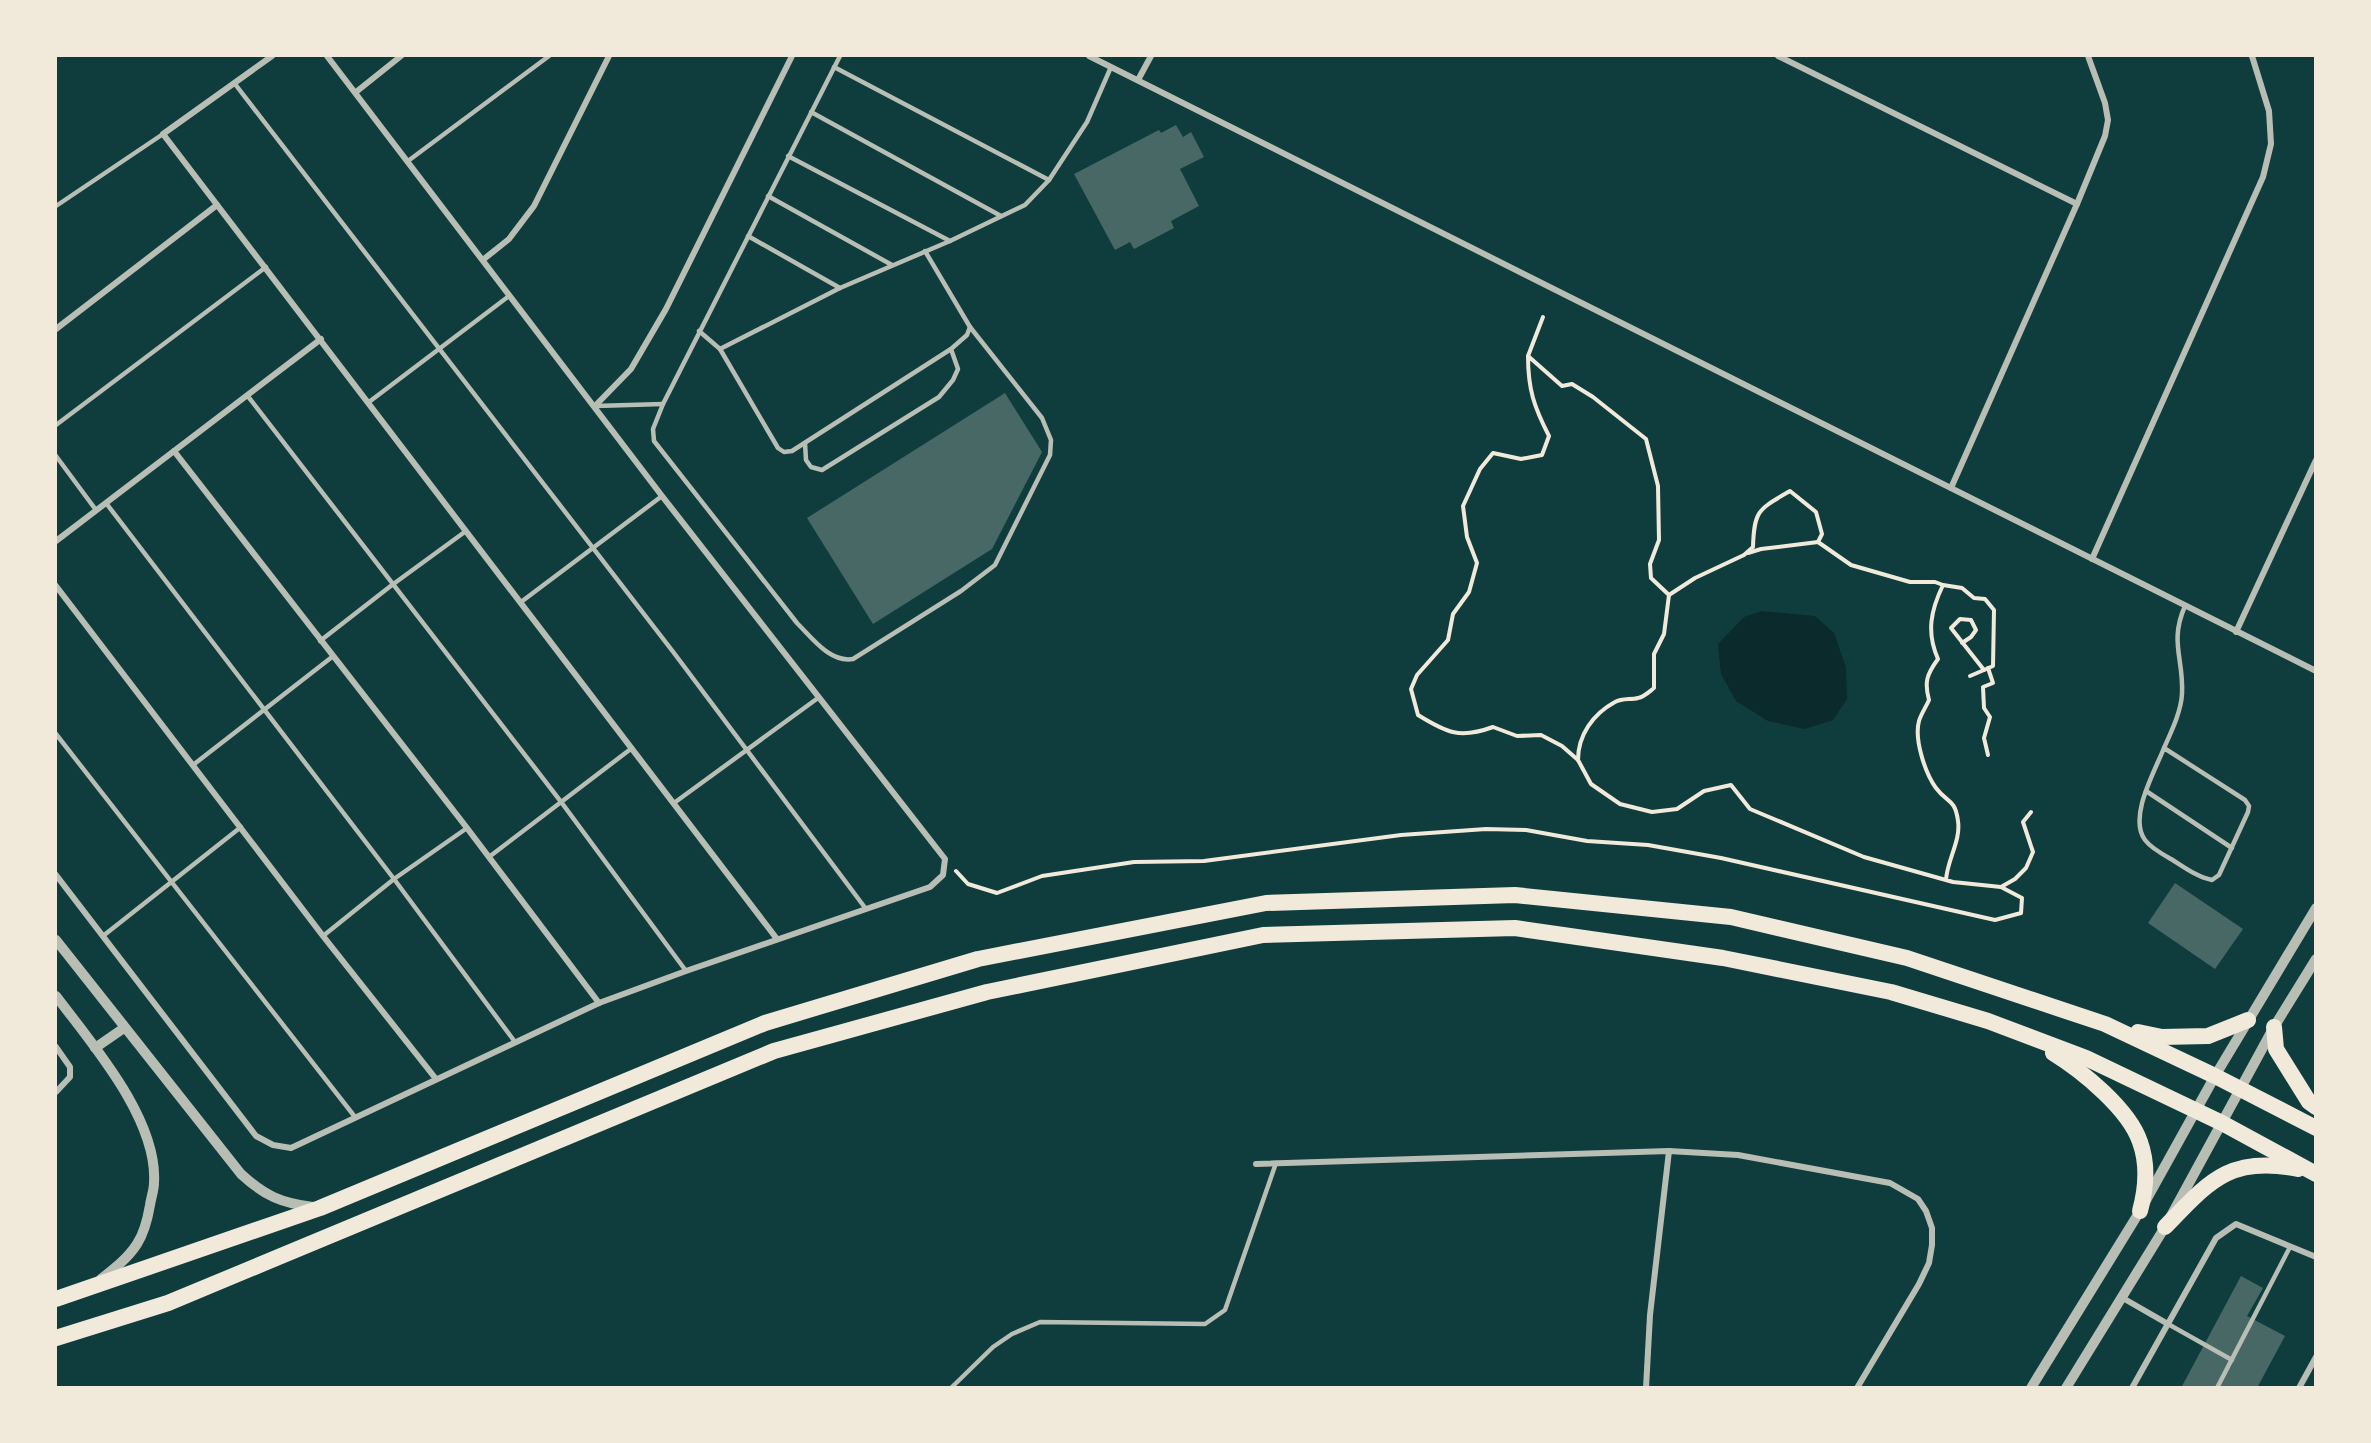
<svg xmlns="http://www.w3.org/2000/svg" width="2371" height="1443" viewBox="0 0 2371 1443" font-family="'PT Sans Narrow',sans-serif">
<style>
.water{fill:#0a2a2b}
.building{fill:#486865}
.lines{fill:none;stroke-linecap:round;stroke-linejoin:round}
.path{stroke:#f1e9da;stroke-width:4}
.service{stroke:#b8beb3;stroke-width:4.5}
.minor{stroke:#b8beb3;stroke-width:6}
.tertiary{stroke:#b8beb3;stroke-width:10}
.trunk{stroke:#f1e9da;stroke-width:16}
</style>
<rect width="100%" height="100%" fill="#0f3d3e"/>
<path class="water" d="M1761 611 1815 616 1834 633 1846 667 1847 699 1833 720 1805 729 1768 721 1736 701 1721 674 1718 644 1744 617Z"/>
<g class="building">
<path d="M1176 125 1183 137 1191 132 1204 157 1180 169 1199 206 1171 221 1174 228 1134 249 1130 242 1115 250 1074 174 1159 130 1161 133Z"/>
<path d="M1005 393 1042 452 992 549 873 624 807 518Z"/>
<path d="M2175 883 2243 929 2215 969 2148 923Z"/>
<path d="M2241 1276 2263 1288 2247 1316 2285 1336 2257 1388H2181Z"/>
</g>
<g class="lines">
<g class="path">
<path d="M1528 356 1543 317"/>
<path d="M1748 553 1761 549 1818 542"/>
<path d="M1943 585 1962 588 1974 598 1985 599 1994 610 1993 666 1984 670 1951 628 1960 619 1971 620 1976 630 1971 637 1962 643"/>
<path d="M1988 668 1993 683 1983 687 1984 708 1990 717 1984 738 1988 755"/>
<path d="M1970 676 1984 670"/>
<path d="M1578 760C1578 735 1593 714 1615 702 1622 698 1631 700 1638 698 1644 697 1649 692 1654 688V654L1664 634 1669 595"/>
<path d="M956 871 968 884 997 893 1042 876 1134 862 1204 861 1401 835 1486 829 1526 830 1587 841 1648 845 1721 858 1995 920 2021 913 2022 898 2001 887"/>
<path d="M1946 880C1947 860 1961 841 1958 821 1955 798 1947 803 1936 788 1925 773 1914 739 1919 721 1921 714 1926 707 1929 700 1924 682 1927 674 1938 659 1926 632 1931 610 1943 585L1935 582H1910L1851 565 1818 542 1822 534 1816 512 1790 491C1759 509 1754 510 1753 547L1744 555 1695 578 1669 595 1651 578 1650 564 1659 540 1658 486 1646 439 1593 397 1572 384 1562 386 1528 356C1528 389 1534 407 1549 436L1542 455 1521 459 1493 453 1480 469 1463 506 1467 537 1477 563 1469 592 1453 614 1448 640 1417 675 1411 689 1418 715C1447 733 1460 739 1493 727L1517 736 1541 735 1562 746 1578 760 1591 784 1620 804 1652 812 1677 809 1704 791 1731 785 1750 809 1864 857 1953 882 2001 887 2015 879 2026 868 2033 852 2023 822 2031 812"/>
</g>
<g class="service">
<path d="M840 56 663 404 653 429 654 441 797 623C812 638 830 663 853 659L961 591 995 565 1050 455 1051 440 1042 418 970 327"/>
<path d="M834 67 1049 180"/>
<path d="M235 84 674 653 866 909"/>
<path d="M811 112 1001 216"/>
<path d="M788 156 950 241"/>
<path d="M408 161 549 56"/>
<path d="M768 196 892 265"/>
<path d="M56 206 163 134"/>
<path d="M748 236 840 288"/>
<path d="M699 331 720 349 840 288 950 241 1025 205 1049 180 1087 122 1111 67"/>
<path d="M720 349 778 448 784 452 792 451 951 349 967 335 970 327 925 251"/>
<path d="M247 395 562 803 686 971"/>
<path d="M369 402 509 296"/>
<path d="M595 406 663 404"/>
<path d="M56 425 266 267"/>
<path d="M805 443 806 460 811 467 822 470 939 397 953 380 958 369 951 349"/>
<path d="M56 456 96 510"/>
<path d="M106 503 394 879 515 1042"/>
<path d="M521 602 662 496"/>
<path d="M320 641 392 585 466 531"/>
<path d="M56 734 355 1117"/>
<path d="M2164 748 2245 800 2249 806 2248 812 2219 875 2212 880C2197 877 2184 867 2171 859 2162 854 2151 848 2145 840 2128 817 2155 771 2164 748Z"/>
<path d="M2164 748C2171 732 2181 712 2182 694 2184 659 2169 642 2185 606"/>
<path d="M193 765 332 657"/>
<path d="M2146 791 2232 848"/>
<path d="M674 803 818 698"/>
<path d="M489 857 632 748"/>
<path d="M103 936 241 827"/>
<path d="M323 936 394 879 467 828"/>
<path d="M2168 1324 2232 1360"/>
<path d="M951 1388 993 1347 1012 1334 1040 1322 1205 1324 1225 1310 1276 1163"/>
<path d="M2217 1388 2290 1247"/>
</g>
<g class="minor">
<path d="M272 56 163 134 777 939"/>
<path d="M1089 56 2316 671"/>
<path d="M1778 56 2077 204"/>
<path d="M1138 80 1151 56"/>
<path d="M356 92 401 56"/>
<path d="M484 259 509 239 534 206 609 56"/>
<path d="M56 329 217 205"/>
<path d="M595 406 631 369 666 309 792 56"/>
<path d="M174 451 467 828 599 1003"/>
<path d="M1951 488 2077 204 2105 136 2108 120 2105 103 2088 56"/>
<path d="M56 541 321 339"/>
<path d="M2092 559 2263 177 2271 144 2269 111 2252 56"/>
<path d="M56 586 323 936 436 1079"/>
<path d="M2236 632 2316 460"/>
<path d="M56 875 256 1136 273 1145 291 1148 599 1003 686 971 930 887 943 875 945 859 662 496 327 56"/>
<path d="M56 1047 70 1067V1077L56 1092"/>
<path d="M1256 1164 1669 1151 1738 1155 1890 1183 1918 1199 1926 1211 1932 1228V1245L1929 1263 1919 1284 1857 1388"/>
<path d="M2121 1297 2168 1324"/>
<path d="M1646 1388 1650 1315 1669 1151"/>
<path d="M2132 1388 2216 1238 2236 1224 2316 1257"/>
<path d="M2299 1388 2316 1357"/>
</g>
<g class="tertiary">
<path d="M56 940 241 1174C265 1196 281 1203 313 1207"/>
<path d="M56 996C92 1044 158 1119 154 1183 154 1190 151 1198 150 1205 148 1217 144 1233 137 1244 128 1258 114 1269 101 1279"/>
<path d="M95 1048 124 1028"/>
<path d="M2031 1388 2140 1211 2215 1076 2316 908"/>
<path d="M2066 1388 2165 1227 2274 1027 2316 959"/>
</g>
<g class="trunk">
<path d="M2274 1027 2276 1049 2309 1102 2316 1107"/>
<path d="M2138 1032 2162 1037 2208 1036 2248 1020"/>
<path d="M2053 1053C2082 1071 2129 1109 2140 1142 2148 1164 2146 1189 2140 1211"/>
<path d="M2165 1227C2209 1182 2229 1155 2298 1169"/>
<path d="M56 1299 320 1208 765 1023 978 959 1266 903 1515 895 1731 917 1907 958 2105 1024 2215 1076 2316 1128"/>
<path d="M56 1338 168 1303 774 1051 987 992 1263 935 1515 928 1723 958 1891 992 1988 1021 2086 1058 2222 1123 2316 1174"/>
</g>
</g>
<rect width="2371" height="1443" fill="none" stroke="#f1e9da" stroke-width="114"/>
</svg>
